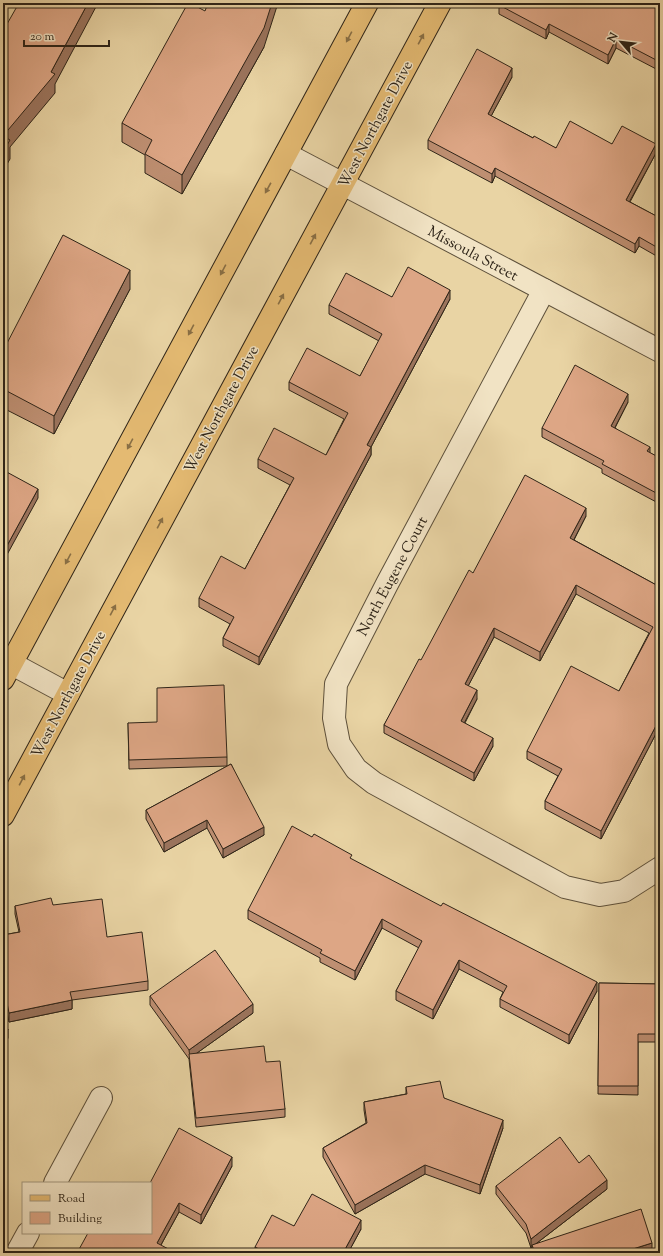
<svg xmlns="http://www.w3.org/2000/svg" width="663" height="1256" viewBox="0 0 663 1256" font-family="'Sorts Mill Goudy',serif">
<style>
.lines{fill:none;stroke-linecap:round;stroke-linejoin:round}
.minor-casing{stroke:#5d503b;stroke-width:24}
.major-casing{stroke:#2e2418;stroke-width:24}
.minor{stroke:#f1e3c4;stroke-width:22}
.major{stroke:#e4ba72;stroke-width:22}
.wall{fill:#be8f72;stroke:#2e2418}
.shaded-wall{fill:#9b745d;stroke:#2e2418}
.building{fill:#dda685;stroke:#2e2418}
.oneway{fill:#896f45}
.labels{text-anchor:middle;stroke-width:3;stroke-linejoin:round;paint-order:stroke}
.street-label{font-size:15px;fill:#2e2418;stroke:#f1e3c4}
</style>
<rect width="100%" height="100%" fill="#e9d4a4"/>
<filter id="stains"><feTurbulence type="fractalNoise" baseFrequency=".005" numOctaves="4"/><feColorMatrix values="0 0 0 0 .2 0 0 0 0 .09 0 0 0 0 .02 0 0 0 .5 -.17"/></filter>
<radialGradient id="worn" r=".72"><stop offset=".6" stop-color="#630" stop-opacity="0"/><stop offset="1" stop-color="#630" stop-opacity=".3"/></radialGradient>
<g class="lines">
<g class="minor-casing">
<g id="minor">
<path d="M286 154 660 351"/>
<path d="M544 290 387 584 336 684 334 718 339 744 356 769 374 783 565 887 600 895 624 891 660 868"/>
<path d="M3 659 68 694"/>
<path d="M55 1183 101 1098"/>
<path d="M17 1253 28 1233"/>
</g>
</g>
<g class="major-casing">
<g id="major">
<path d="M3 679 367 3"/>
<path d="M3 815 440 3"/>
</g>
</g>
<use href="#minor" class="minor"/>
<use href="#major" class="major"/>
</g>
<g class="wall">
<path d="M660 3V71L616 48 608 64 549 32 546 39 499 14V5Z"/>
<path d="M264 47 182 194 145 173V155L122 142V123Z"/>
<path d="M512 77 491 116 533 138 556 148 612 144 656 153 630 202 660 218V258L639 246 635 253 495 176 492 183 428 149V140Z"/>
<path d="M130 289 54 434 3 408V351Z"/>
<path d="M392 297 450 299 371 447V455L259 665 223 646V638L230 624 199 607V598L245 569 290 485 258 468V459L326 455 344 419 289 390V382L360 376 379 341 329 314V305Z"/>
<path d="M628 402 615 428 650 453 660 458V504L602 473V469L542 437V428Z"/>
<path d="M586 516 574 540 660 587V726L601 839 545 809V801L558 776 527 759V751L619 691 649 633 576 594 540 661 494 637 468 686 477 699 465 723 493 746 474 781 384 733V725L473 573Z"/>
<path d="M128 723 227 757V766L129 769Z"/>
<path d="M231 764 264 835 223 858 207 828 164 852 146 819V810Z"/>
<path d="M352 860 597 991 569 1044 500 1007V999L503 992 459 969 433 1019 396 1000V991L419 948 382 928 355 980 320 962V958L248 919V910Z"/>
<path d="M53 905 107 937 148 981V990L72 1000V1009L9 1022 3 991V935L19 932 15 914V906Z"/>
<path d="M599 983 660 984V1042H638V1095L598 1094Z"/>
<path d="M150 996 253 1013 197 1053 266 1062 285 1109V1117L196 1127 189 1059 150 1005Z"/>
<path d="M406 1087 444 1098 503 1128 480 1194 425 1174 355 1214 323 1157V1148L366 1123 364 1110V1102L406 1094Z"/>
<path d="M579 1163 607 1189 537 1243 652 1251 646 1253H532V1247L531 1248 526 1233 496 1194V1186Z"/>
<path d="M232 1166 201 1224 179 1212 161 1245 77 1253 151 1233V1183Z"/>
<path d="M294 1226 361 1229 348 1253H255V1247Z"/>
</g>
<g class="shaded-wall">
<path d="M88 3H98L55 84V93L10 147V159L3 171V136L51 72Z"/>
<path d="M272 3H278L264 47 182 194V175Z"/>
<path d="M549 24V32L546 39V30Z"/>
<path d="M616 39V48L608 64V55Z"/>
<path d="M512 68V77L488 122V114Z"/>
<path d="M656 144V153L626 208V200Z"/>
<path d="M495 168V176L492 183V174Z"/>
<path d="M639 237V246L635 253V244Z"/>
<path d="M130 270V289L54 434V416Z"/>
<path d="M450 290V299L371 447V455L259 665V657L367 445Z"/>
<path d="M628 394V402L611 435V426Z"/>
<path d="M650 447V455L647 451Z"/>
<path d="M38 489V498L3 562V553Z"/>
<path d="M586 508V516L570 547V538Z"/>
<path d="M576 585V594L540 661V652Z"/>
<path d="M494 628V637L465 692V684Z"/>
<path d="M477 690V699L461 729V721Z"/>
<path d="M660 718V726L601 839V831Z"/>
<path d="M493 738V746L474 781V773Z"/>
<path d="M207 820V828L164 852V843Z"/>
<path d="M264 827V835L223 858V849Z"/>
<path d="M382 919V928L355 980V971Z"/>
<path d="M459 960V969L433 1019V1010Z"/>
<path d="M597 982V991L569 1044V1035Z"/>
<path d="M72 1000V1009L9 1022V1013Z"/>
<path d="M253 1004V1013L190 1058 189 1050Z"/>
<path d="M8 1029V1038L3 1048V1039Z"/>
<path d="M503 1120V1128L480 1194V1185Z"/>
<path d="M5 1125V1133L3 1137V1128Z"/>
<path d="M232 1157V1166L201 1224V1215Z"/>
<path d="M425 1165V1174L355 1214V1205Z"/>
<path d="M607 1180V1189L533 1246 532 1245V1247L531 1248V1239Z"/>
<path d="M179 1203V1212L157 1252V1243Z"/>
<path d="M361 1220V1229L348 1253H343Z"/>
<path d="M652 1243V1251L646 1253H620Z"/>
</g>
<g class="building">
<path d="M19 3H88L51 72 55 74 3 136V31Z"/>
<path d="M188 3H190L205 11 208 3H272L264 28 182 175 145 154 152 140 122 123Z"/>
<path d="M500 3H660V62L616 39 608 55 549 24 546 30 499 5Z"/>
<path d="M477 49 512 68 488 114 533 138 534 136 556 148 570 121 612 144 622 126 656 144 626 200 660 218V249L639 237 635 244 495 168 492 174 428 140Z"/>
<path d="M3 136 10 140 3 152Z"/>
<path d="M63 235 130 270 54 416 3 389V351Z"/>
<path d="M408 267 450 290 367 445 371 447 259 657 223 638 234 617 199 598 221 556 245 569 294 478 258 459 274 428 326 455 348 413 289 382 307 348 360 376 382 334 329 305 346 273 392 297Z"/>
<path d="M575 365 628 394 611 426 650 447 647 451 660 458V495L602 464 604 461 542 428Z"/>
<path d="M3 470 38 489 3 553Z"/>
<path d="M525 475 586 508 570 538 660 587V718L601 831 545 801 562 769 527 751 571 666 619 691 653 627 576 585 540 652 494 628 465 684 477 690 461 721 493 738 474 773 384 725 419 659 421 660 469 570 473 573Z"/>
<path d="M224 685 227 757 129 760 128 723 157 722V688Z"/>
<path d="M231 764 264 827 223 849 207 820 164 843 146 810Z"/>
<path d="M292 826 312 837 314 834 352 855 350 858 441 906 443 903 597 982 569 1035 500 999 507 986 459 960 433 1010 396 991 422 941 382 919 355 971 320 953 322 950 248 910Z"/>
<path d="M51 898 53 905 102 899 107 937 142 932 148 981 70 992 72 1000 9 1013 3 982V935L20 932 15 906Z"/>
<path d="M215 950 253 1004 189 1050 150 996Z"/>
<path d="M599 983 660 984V1034H638V1086H598Z"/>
<path d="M3 1026 8 1029 3 1039Z"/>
<path d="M264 1046 266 1062 280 1061 285 1109 196 1118 189 1054Z"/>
<path d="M440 1081 444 1098 503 1120 480 1185 425 1165 355 1205 323 1148 367 1123 364 1102 407 1094 406 1087Z"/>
<path d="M179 1128 232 1157 201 1215 179 1203 157 1243 176 1253H77L88 1233H151V1183H150Z"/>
<path d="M560 1137 579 1163 589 1155 607 1180 531 1239 526 1224 496 1186Z"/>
<path d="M312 1194 361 1220 343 1253H267L255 1247 272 1215 294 1226Z"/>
<path d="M641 1209 652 1243 620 1253H535L532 1245Z"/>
</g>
<defs><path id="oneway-solid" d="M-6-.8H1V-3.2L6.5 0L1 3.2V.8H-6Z"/></defs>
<g class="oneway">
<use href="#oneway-solid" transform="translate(349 37) rotate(118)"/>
<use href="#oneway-solid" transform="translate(421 39) rotate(-62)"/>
<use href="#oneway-solid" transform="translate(268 188) rotate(119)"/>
<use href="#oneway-solid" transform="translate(313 239) rotate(-62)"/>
<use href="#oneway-solid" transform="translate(223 270) rotate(118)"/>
<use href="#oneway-solid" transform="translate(281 299) rotate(-62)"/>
<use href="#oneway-solid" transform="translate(191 330) rotate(118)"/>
<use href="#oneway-solid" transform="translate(130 444) rotate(118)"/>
<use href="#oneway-solid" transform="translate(160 523) rotate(-62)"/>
<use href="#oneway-solid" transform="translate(68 559) rotate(118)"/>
<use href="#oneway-solid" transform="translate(113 610) rotate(-62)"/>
<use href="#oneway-solid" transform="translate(22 780) rotate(-62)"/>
</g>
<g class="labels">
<g class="street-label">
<text transform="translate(375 124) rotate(-62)" y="5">West Northgate Drive</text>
<text transform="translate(473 253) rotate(28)" y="5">Missoula Street</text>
<text transform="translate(221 409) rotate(-62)" y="5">West Northgate Drive</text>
<text transform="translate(392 576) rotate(-62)" y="5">North Eugene Court</text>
<text transform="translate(68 694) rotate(-62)" y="5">West Northgate Drive</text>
</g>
</g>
<rect width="663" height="1256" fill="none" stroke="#e9d4a4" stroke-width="16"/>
<rect x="4" y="4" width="655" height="1248" fill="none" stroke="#2e2418" stroke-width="2"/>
<rect x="8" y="8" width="647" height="1240" fill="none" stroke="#2e2418"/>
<rect x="22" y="1182" width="130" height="52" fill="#f1e3c4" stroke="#a3977f"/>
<rect x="30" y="1195" width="20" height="6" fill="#e4ba72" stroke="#a3977f"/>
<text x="58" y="1202" font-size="12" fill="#2e2418">Road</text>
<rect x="30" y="1212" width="20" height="12" fill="#dda685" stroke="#a3977f"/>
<text x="58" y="1222" font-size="12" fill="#2e2418">Building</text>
<g transform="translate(621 42) rotate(298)" stroke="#f1e3c4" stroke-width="3" paint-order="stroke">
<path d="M0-3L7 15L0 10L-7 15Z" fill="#2e2418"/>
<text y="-6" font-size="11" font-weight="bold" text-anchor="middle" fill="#2e2418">N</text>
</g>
<path d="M24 40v6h85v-6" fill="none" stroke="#2e2418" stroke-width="2"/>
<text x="30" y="40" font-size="12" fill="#2e2418" stroke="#f1e3c4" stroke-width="3" paint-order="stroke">20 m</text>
<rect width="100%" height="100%" filter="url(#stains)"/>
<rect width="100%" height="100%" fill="url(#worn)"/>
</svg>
